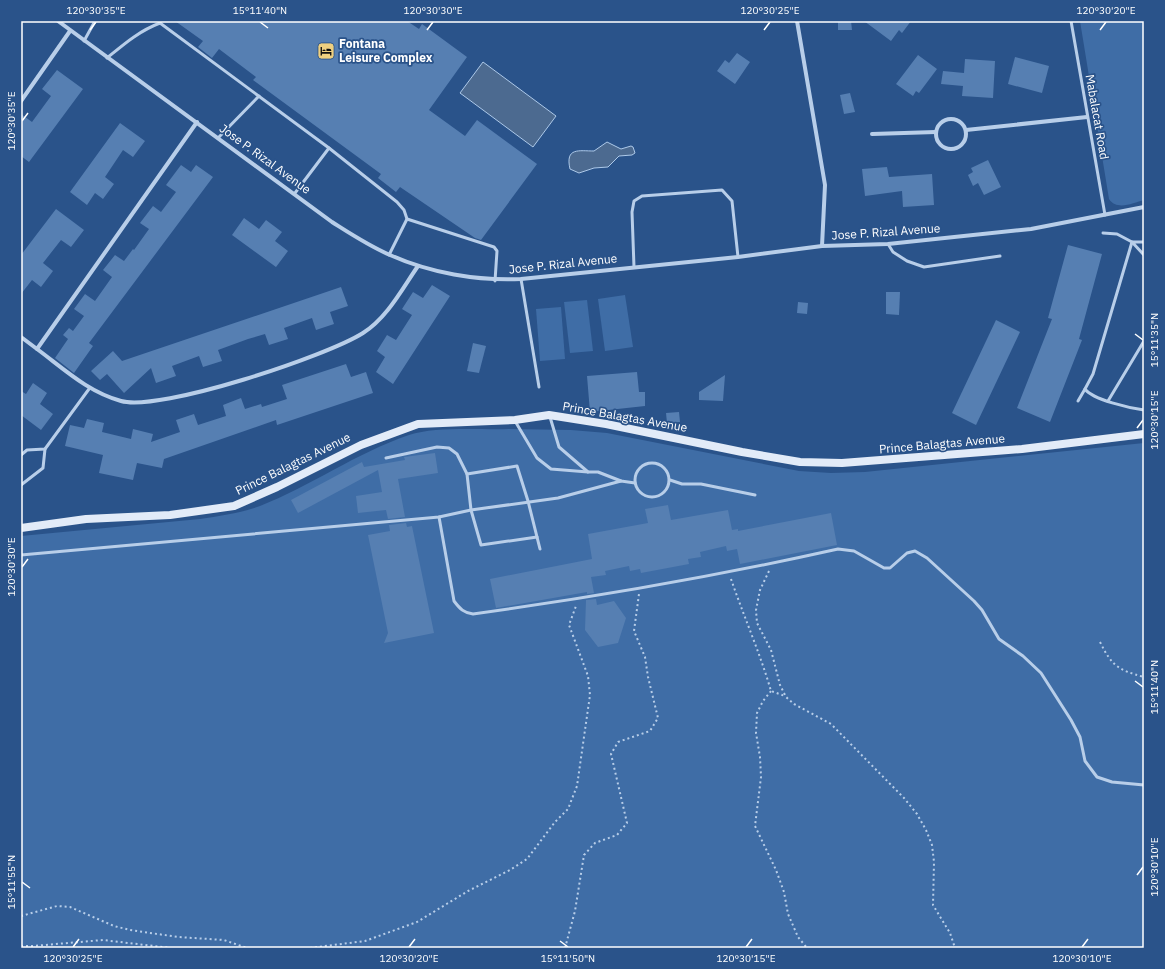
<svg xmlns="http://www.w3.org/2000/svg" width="1165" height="969" viewBox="0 0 1165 969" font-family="'IBM Plex Sans',sans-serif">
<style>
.green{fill:#3f6da6}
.water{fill:#4c6a90;stroke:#adc9e9}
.building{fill:#567fb2}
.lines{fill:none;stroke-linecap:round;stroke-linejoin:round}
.path{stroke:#b8cee9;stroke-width:2;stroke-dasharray:2 3;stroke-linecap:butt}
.lane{stroke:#b8cee9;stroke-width:3}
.street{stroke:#b8cee9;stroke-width:4}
.secondary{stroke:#e2ebf8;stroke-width:8}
.ticks{fill:none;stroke:#fff;stroke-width:1.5}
.labels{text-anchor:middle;stroke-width:3.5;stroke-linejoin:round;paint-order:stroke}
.poi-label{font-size:12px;font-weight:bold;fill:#fff;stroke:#2a538a;text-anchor:start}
.street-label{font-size:12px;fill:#fff;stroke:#2a538a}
.neatline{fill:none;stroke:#fff;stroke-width:1.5}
.ticks-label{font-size:10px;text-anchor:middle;fill:#fff}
</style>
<rect width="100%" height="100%" fill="#2a538a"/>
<g class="green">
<path d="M1080 21H1144V200C1133 203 1117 211 1109 199Z"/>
<path d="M625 295 633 347 605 351 598 299Z"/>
<path d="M587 300 593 351 570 353 564 302Z"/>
<path d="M561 307 565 359 540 361 536 309Z"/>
<path d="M509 429 571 430 607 433 799 471 831 473 865 472 1144 443V948H21V536L200 519C220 516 241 513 260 506 311 486 356 453 409 435 436 426 480 430 509 429Z"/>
</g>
<g class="water">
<path d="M483 62 556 116 533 147 460 93Z"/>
<path d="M607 142 621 149 631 146 633 147 635 153 632 155 619 156 608 167 594 168 579 173 570 169C565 147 579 151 594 151Z"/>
</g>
<g class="building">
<path d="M175 21H407L419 29 422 24 467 57 429 110 465 136 477 120 537 164 481 240 475 238 400 187 396 192 378 178 381 174 253 80 256 77 219 49 212 58 198 47 203 41Z"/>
<path d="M838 21H851L852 30H838Z"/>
<path d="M864 21H911L902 33 899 30 891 41Z"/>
<path d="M737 53 750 62 735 84 717 71 725 60 729 63Z"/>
<path d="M918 55 937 69 919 93 916 91 913 96 896 84Z"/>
<path d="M1015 57 1049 66 1042 93 1008 84Z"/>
<path d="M965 59 995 61 993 98 962 96 963 86 941 84 943 71 964 73Z"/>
<path d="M57 70 83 89 29 162 21 156V114L32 122 51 96 42 89Z"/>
<path d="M850 93 855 112 844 114 840 95Z"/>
<path d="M120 123 145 141 133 157 123 150 105 177 114 184 103 199 95 193 87 205 70 192Z"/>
<path d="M988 160 1001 187 984 195 978 183 973 186 968 175 973 172 971 168Z"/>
<path d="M181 165 191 172 196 165 213 177 89 343 93 346 74 373 55 358 68 339 63 335 69 328 73 331 84 316 74 309 85 294 95 301 112 277 103 270 115 255 124 261 133 249 134 250 149 229 140 223 153 206 161 212 176 192 166 185Z"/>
<path d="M887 167 889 177 932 174 934 205 903 207 902 191 865 196 862 169Z"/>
<path d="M56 209 84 230 71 247 61 240 43 263 53 271 41 287 32 280 21 294V255Z"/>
<path d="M244 218 259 229 266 220 282 232 275 241 288 251 276 267 232 235Z"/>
<path d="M1068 245 1102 254 1079 339 1082 340 1050 422 1017 408 1052 319 1048 318Z"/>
<path d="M432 285 450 296 393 384 376 372 385 357 377 351 387 335 396 340 412 315 402 309 413 292 423 298Z"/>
<path d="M341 287 348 306 330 312 334 324 316 330 312 318 284 328 288 339 269 345 265 334 248 339 218 350 222 361 203 367 199 356 172 366 176 376 156 383 151 368 124 393 107 374 100 380 91 371 113 351 122 361Z"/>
<path d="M886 292H900L899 315 886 314Z"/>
<path d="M798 302 808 303 807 314 797 313Z"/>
<path d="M996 320 1020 332 976 425 952 413Z"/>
<path d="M473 343 486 346 479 373 467 371Z"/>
<path d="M346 364 351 377 366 372 373 393 277 425 276 420 164 459 162 468 137 463 133 480 99 473 103 455 65 446 70 425 84 428 87 419 104 423 102 432 131 439 133 429 153 434 151 442 180 432 176 420 194 414 198 425 226 416 223 405 241 398 245 409 261 404 262 407 287 399 282 385Z"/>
<path d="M637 372 639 392H645V406L590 412 587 376Z"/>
<path d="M725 375 723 401 699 400V392Z"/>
<path d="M33 383 47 393 40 404 53 414 41 430 21 415V391L26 394Z"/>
<path d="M679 412 680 422 667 423 666 413Z"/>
<path d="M435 453 438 473 398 479 405 517 388 519 386 510 358 513 356 496 382 492 378 470 298 513 291 500 362 462 364 467 405 460 404 457Z"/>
<path d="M668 505 671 520 728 510 732 530 738 529V531L831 513 837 545 740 564 737 549 727 551 726 546 700 552 701 557 688 559 689 564 641 573 640 569 630 571 629 566 605 571 606 575 591 577 594 593 587 594V592L496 608 490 579 592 559 588 534 648 523 645 509Z"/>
<path d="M406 523 407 527 412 526 434 633 384 643 388 633 368 535 390 531 389 525Z"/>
<path d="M596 599 597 605 614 601 626 618 618 643 598 647 585 630 586 600Z"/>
</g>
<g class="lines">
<g class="path">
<path d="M769 571 760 590 756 610 757 623 771 650 780 685 786 697 794 704 831 724 904 798 917 814 926 830 932 845 934 862 933 905 950 933 955 948"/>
<path d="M731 579C744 617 760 653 771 691L785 696"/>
<path d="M1100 642C1112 666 1118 670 1144 677"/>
<path d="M771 691 763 701 757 713 756 733 760 757 761 777 755 826 776 870 784 892 788 914 798 937 807 948"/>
<path d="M21 916 57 906 70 907 114 926 130 930 178 937 224 940 247 948"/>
<path d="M21 946H33L103 940 171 948"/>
<path d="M310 948 365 941 417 922 468 891 510 870 527 859 555 822 568 809 577 786 590 695 588 676 569 625 576 606"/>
<path d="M565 948 575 911 584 855 595 843 617 835 627 823 611 754 618 742 650 731 658 718 648 677 645 657 634 631 639 594"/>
</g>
<g class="lane">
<path d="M1071 21 1105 215"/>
<path d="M84 41 95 21"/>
<path d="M107 58C124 44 139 31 160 23L329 148 397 202 404 210 407 219 389 255"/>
<path d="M219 137 259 96"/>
<path d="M295 193 329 148"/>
<path d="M407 219 494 247 497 251 495 281"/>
<path d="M1103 233 1117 234 1132 242 1093 374 1085 389C1093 400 1130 408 1144 410"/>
<path d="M1144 242H1132L1144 255"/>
<path d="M888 244 893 252 907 261 924 267 1000 256"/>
<path d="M634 267 632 212 634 201 642 196 722 190 732 201 738 257"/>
<path d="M521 279 539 387"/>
<path d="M1078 401 1085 389"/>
<path d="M1108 401 1144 341"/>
<path d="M550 417 559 447 588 472H598L621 481 635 483"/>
<path d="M515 421 537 458 551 469 588 472"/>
<path d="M21 455 27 450 45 449 89 389"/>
<path d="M386 458 437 447 449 448 457 454 467 474 471 510 481 545 537 537"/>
<circle cx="652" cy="480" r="17"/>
<path d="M467 474 517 466 528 501 540 549"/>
<path d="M670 480 682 484H701L755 495"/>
<path d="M21 485 43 468 45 449"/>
<path d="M439 517 454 601C460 609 464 613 473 614 596 597 717 576 838 549L854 551 884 568H890L907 553 915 551 927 558 974 601 982 610 999 639 1023 656 1041 673 1071 720 1080 737 1085 761 1097 777 1112 782 1144 785"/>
<path d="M21 555 439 517 471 510 558 498 621 481"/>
</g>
<g class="street">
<path d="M58 21 332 222C351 234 369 246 390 255 430 273 477 281 521 279L738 257 822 246 888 244 1031 229 1144 207"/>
<path d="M797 21 825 185 822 246"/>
<path d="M21 101 70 31"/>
<circle cx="951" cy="134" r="15"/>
<path d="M966 130 1087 117"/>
<path d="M872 134 936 132"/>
<path d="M21 337 37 349 197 122"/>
<path d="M37 349C64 369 88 392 121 401 160 412 327 356 363 333 387 318 402 289 418 266"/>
</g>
<path class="secondary" d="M21 528 86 519 170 515 234 506 277 487 361 445 418 424 515 420 549 415 606 424 742 452 800 462 842 463 1022 449 1144 434"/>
</g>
<path class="ticks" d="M260 22 268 28M90 30 96 22M427 30 433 22M764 30 770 22M1100 30 1106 22M22 121 28 113M1135 334 1143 340M1137 428 1143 420M22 567 28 559M1135 681 1143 687M1137 875 1143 867M22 882 30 888M560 941 568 947M73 947 79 939M409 947 415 939M746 947 752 939M1082 947 1088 939"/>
<defs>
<g id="hotel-square" transform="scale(0.9)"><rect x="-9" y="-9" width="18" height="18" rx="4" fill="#efd080" stroke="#2a538a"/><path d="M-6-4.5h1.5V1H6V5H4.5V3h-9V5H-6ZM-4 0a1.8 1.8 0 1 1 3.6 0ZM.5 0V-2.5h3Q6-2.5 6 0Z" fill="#111"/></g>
</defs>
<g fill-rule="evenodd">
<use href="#hotel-square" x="326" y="51"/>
</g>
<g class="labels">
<g class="poi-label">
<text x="339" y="48">Fontana<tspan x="339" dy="14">Leisure Complex</tspan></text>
</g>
<g class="street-label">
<text transform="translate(1097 117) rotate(80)" y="4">Mabalacat Road</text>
<text transform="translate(265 159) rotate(36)" y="4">Jose P. Rizal Avenue</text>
<text transform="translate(886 232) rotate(-4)" y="4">Jose P. Rizal Avenue</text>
<text transform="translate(563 264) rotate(-6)" y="4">Jose P. Rizal Avenue</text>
<text transform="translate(625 417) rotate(10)" y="4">Prince Balagtas Avenue</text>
<text transform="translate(942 444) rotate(-5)" y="4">Prince Balagtas Avenue</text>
<text transform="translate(293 464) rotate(-26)" y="4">Prince Balagtas Avenue</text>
</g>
</g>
<rect width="1165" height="969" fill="none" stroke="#2a538a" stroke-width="44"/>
<rect x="22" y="22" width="1121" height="925" class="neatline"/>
<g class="ticks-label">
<text x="96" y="14">120°30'35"E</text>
<text x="260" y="14">15°11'40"N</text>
<text x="433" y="14">120°30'30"E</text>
<text x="770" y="14">120°30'25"E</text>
<text x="1106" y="14">120°30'20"E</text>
<text transform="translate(11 121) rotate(-90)" y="4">120°30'35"E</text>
<text transform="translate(1154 340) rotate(-90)" y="4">15°11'35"N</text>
<text transform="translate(1154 420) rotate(-90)" y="4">120°30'15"E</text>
<text transform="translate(11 567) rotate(-90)" y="4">120°30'30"E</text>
<text transform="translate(1154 687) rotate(-90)" y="4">15°11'40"N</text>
<text transform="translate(1154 867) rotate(-90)" y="4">120°30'10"E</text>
<text transform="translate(11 882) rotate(-90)" y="4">15°11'55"N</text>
<text x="73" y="962">120°30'25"E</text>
<text x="409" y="962">120°30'20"E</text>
<text x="568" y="962">15°11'50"N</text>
<text x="746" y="962">120°30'15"E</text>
<text x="1082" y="962">120°30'10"E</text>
</g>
</svg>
